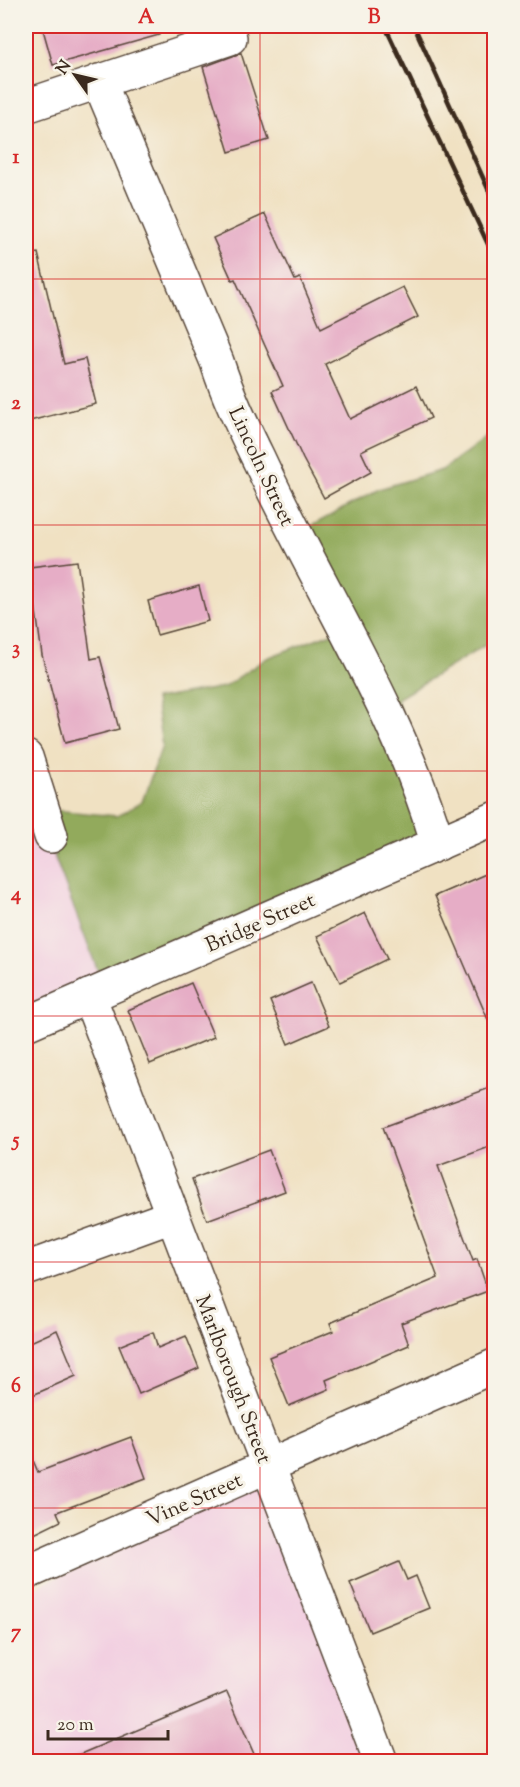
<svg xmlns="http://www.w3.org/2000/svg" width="520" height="1787" viewBox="0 0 520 1787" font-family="'Sorts Mill Goudy',serif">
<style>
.built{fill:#f2cfe1}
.forest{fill:#92aa5c;stroke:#666a3d;stroke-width:1.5}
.building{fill:#e6adc6}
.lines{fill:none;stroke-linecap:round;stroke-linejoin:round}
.minor-casing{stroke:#564537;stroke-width:36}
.minor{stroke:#fff;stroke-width:33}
.rail{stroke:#3b2a1e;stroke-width:4.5}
.grid{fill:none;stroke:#d62828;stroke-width:1.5;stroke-opacity:0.55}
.labels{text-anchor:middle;stroke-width:6;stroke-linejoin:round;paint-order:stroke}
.street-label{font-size:21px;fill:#3b2a1e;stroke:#f7f3e8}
.neatline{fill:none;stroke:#d62828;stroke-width:2}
.grid-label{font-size:20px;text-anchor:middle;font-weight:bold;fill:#d62828}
</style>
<rect width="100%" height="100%" fill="#f7f3e8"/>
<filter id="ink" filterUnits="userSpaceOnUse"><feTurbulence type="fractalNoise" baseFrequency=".0167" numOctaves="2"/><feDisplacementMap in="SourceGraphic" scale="12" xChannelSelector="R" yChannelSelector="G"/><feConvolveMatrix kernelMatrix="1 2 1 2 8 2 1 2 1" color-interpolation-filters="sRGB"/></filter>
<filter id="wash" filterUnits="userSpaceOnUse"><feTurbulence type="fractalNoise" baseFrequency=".008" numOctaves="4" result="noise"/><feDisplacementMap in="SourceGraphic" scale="24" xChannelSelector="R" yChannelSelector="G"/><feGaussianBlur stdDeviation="1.35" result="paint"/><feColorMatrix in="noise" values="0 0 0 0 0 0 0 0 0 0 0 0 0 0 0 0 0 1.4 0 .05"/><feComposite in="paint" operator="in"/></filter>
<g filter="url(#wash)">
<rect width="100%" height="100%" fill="#f0e1c2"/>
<g class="built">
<path d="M26 763 43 809 55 858 108 998 26 1035Z"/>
<path d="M274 1481 388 1761H26V1592L254 1486Z"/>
</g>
<path class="forest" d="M494 432V643L487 644 397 699 433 838 361 896 354 894 108 998 55 858 43 809 117 816 142 802 162 746 155 699 224 687 267 658 339 630 300 532 379 489 442 470Z"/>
<g id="blocks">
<g class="building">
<path d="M42 26H157L159 35 53 65Z"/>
<path d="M241 53 269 140 229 152 203 67Z"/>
<path d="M265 214 295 280 300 278 321 328 403 287 418 317 325 364 350 419 416 386 431 418 361 451 371 472 324 498 303 459 272 391 283 386 235 279 232 280 213 238Z"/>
<path d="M38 253 64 364 85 359 96 404 26 422V255Z"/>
<path d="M77 561 91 659 100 657 119 729 65 743 42 655 30 567Z"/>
<path d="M199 586 208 621 157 635 148 601Z"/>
<path d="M495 870V1036L435 896Z"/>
<path d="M365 913 387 959 340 982 317 936Z"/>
<path d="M191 983 214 1037 150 1064 128 1010Z"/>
<path d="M311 983 329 1026 288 1044 270 1001Z"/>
<path d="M495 1086V1145L438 1166 473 1261 477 1259 488 1291 401 1323 409 1345 326 1380 329 1389 289 1406 269 1357 333 1331 330 1323 438 1278 383 1127Z"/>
<path d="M269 1150 285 1191 207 1220 192 1179Z"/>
<path d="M57 1330 76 1376 26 1398V1344Z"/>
<path d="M153 1332 158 1348 186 1336 199 1368 139 1394 119 1346Z"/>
<path d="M131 1437 146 1478 57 1512 61 1521 26 1538V1444L38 1472Z"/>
<path d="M399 1562 407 1580 416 1576 429 1608 370 1632 350 1583Z"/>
<path d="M227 1692 257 1761H64Z"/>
</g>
</g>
</g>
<g filter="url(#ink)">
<use href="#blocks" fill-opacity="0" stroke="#564537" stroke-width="1.5"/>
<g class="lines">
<g class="minor-casing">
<g id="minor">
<path d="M99 81 217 362C228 397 244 429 260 462 319 589 398 709 438 844"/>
<path d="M26 106 230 38"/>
<path d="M26 757 51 836"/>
<path d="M89 996 381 1762"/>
<path d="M26 1024 494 819"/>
<path d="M26 1269 172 1216"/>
<path d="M26 1573 494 1366"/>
</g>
</g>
<use href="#minor" class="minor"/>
<g class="rail">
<path d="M385 26 494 257"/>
<path d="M414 26 494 202"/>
</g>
</g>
</g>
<path class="grid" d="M260 26V1762M26 279H494M26 525H494M26 771H494M26 1016H494M26 1262H494M26 1508H494"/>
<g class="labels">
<g class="street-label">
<text transform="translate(262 466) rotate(65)" y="7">Lincoln Street</text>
<text transform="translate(260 922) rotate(-24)" y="7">Bridge Street</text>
<text transform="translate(234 1379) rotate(69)" y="7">Marlborough Street</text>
<text transform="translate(194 1499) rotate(-24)" y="7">Vine Street</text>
</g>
</g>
<rect width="520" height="1787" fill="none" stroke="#f7f3e8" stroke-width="66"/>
<g transform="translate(75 75) rotate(304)" stroke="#f7f3e8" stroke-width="4.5" paint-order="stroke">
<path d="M0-4.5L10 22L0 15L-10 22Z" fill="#3b2a1e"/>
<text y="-9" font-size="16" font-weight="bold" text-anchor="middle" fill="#3b2a1e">N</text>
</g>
<path d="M48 1730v9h120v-9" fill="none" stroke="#3b2a1e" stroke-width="3"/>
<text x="57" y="1730" font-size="18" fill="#3b2a1e" stroke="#f7f3e8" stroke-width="4.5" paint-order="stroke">20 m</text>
<rect x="33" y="33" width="454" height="1721" class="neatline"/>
<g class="grid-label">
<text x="146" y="23">A</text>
<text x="374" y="23">B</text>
<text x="16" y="163">1</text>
<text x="16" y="409">2</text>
<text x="16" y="654">3</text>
<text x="16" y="900">4</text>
<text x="16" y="1146">5</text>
<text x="16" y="1392">6</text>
<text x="16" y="1638">7</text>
</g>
</svg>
